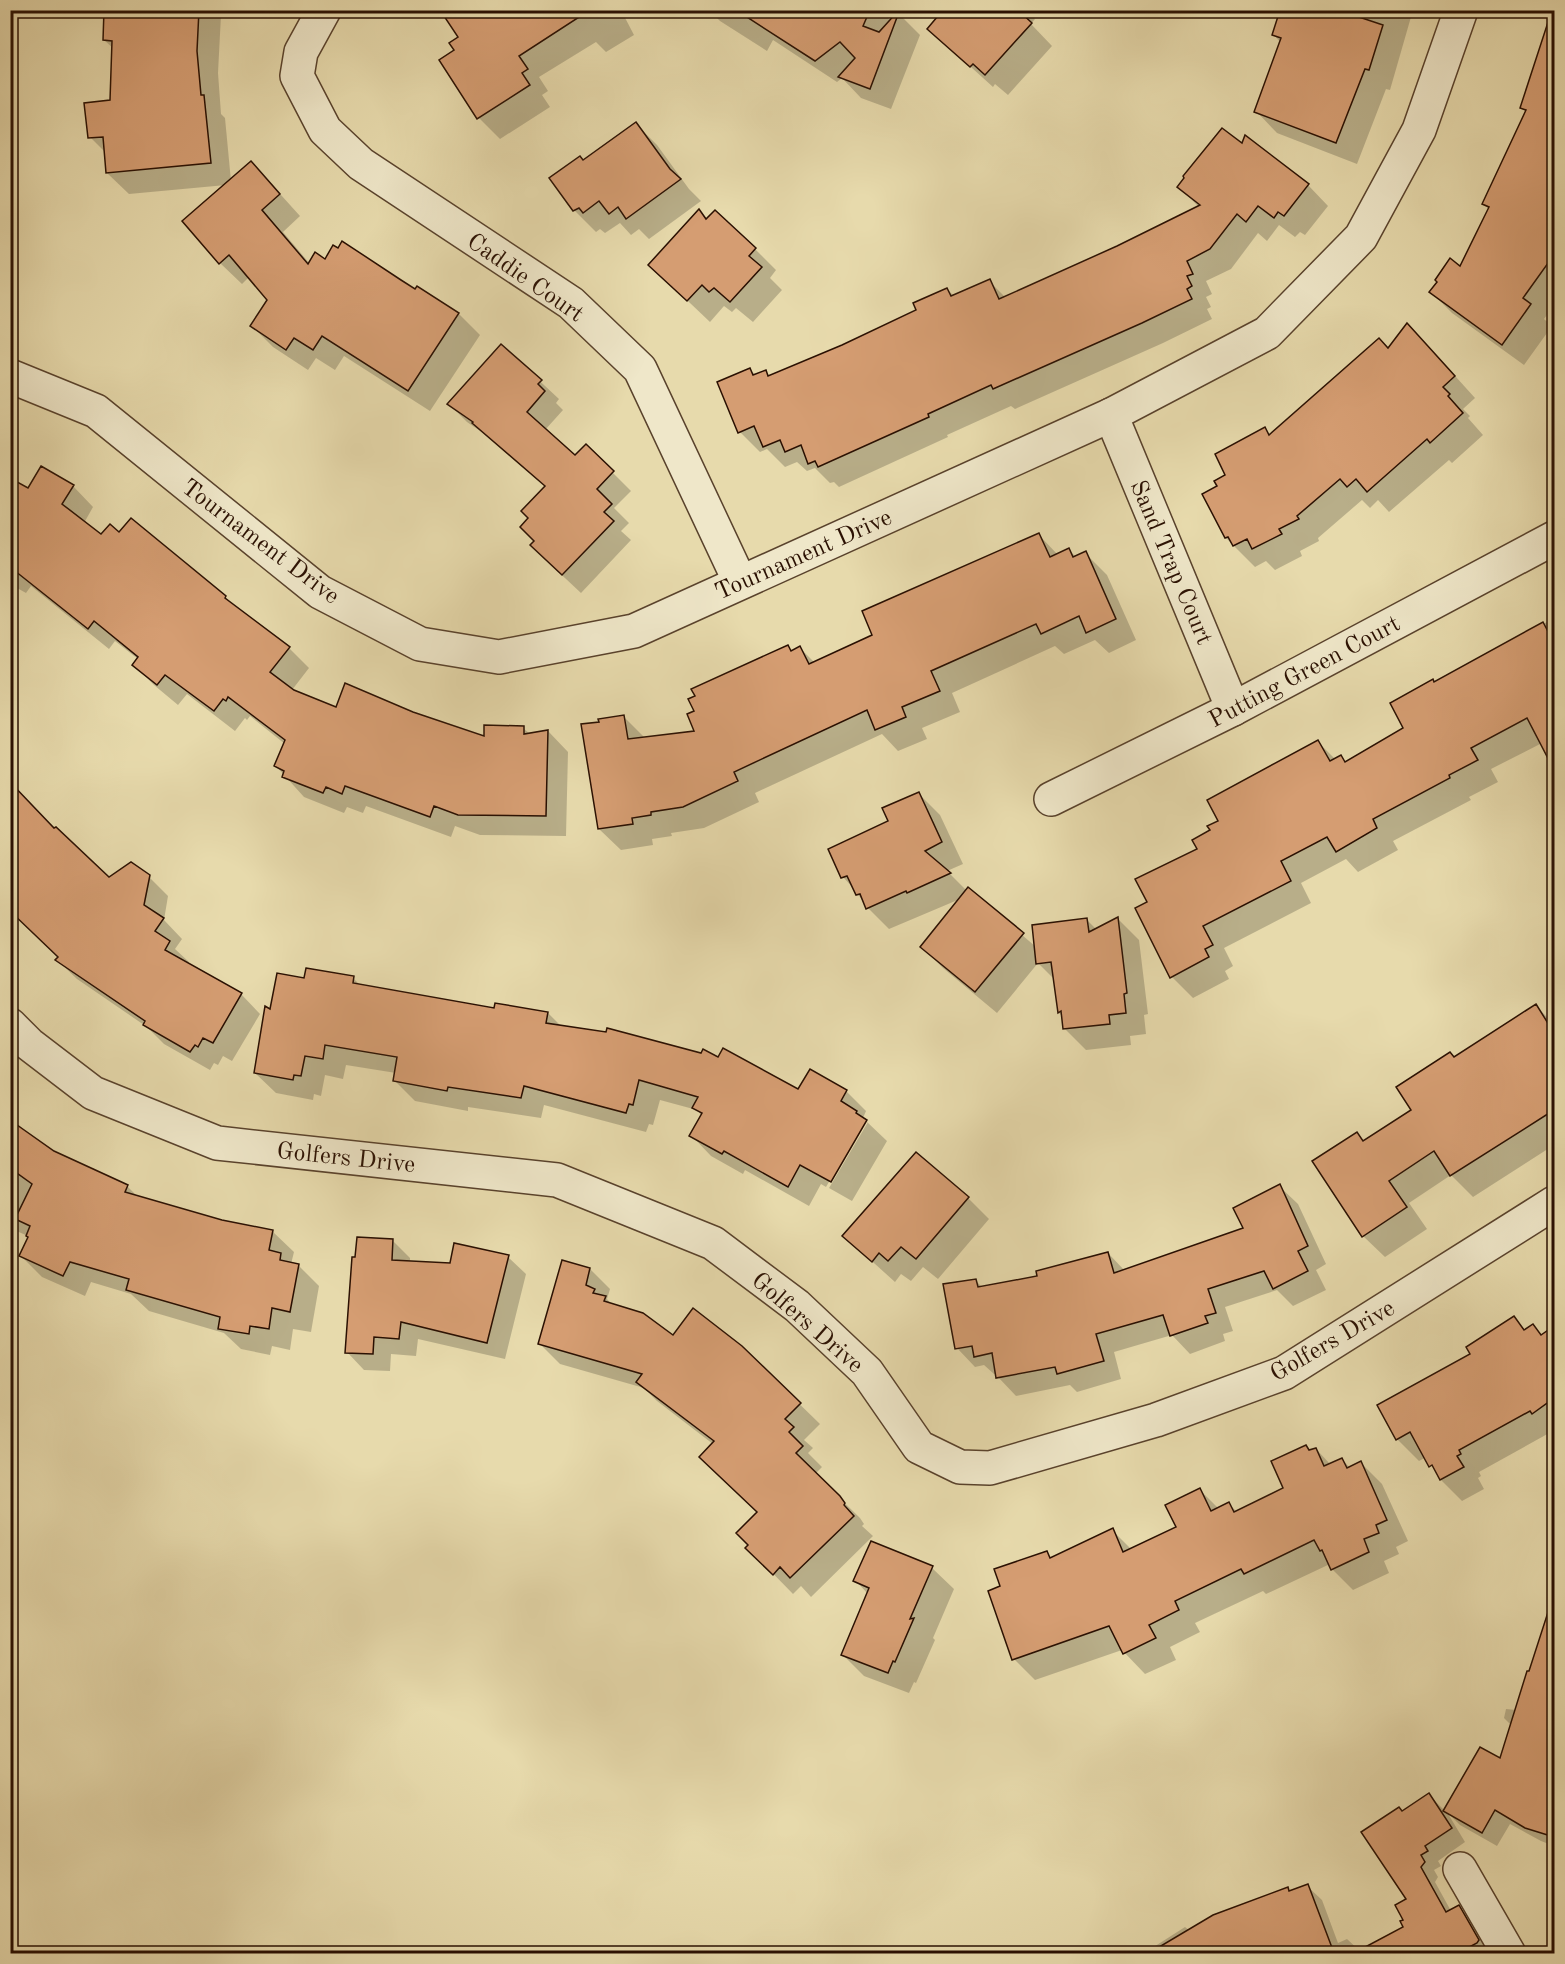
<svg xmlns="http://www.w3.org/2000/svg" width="1565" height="1964" viewBox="0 0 1565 1964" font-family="'Old Standard TT',serif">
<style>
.shadow{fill:#0003}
.building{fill:#d59d72;stroke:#2a1002;stroke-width:1.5}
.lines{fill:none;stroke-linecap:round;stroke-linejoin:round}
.street-casing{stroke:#59422c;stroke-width:36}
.street{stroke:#efe7c9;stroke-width:33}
.labels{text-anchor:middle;stroke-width:5;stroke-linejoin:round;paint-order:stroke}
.street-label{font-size:24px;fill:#2a1002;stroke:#efe7c9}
</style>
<rect width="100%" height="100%" fill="#e7daac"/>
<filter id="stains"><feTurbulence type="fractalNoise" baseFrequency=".00333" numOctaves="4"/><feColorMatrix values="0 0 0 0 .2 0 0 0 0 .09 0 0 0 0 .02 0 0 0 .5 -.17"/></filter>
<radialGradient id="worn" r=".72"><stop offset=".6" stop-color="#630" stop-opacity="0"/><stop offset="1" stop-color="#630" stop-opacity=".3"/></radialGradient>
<g class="shadow">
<path d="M106 10H224L221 15 218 73 221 114 225 118 231 181 251 163 272 185 300 216 283 232 310 264 325 261 416 291 418 288 459 314 480 335 430 411 344 356 335 370 316 358 308 370 273 347 252 326 269 300 249 277 242 284 220 263 226 185 129 194 107 173 106 153 90 137 111 102 114 49 104 40Z"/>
<path d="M461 10H621L634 35 606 52 596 42 539 77 548 91 542 95 550 107 500 139 479 118 441 60 456 50 460 37Z"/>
<path d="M709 10H880L891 21 898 13 920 35 891 109 861 98 842 78 837 82 773 40 767 51 720 21Z"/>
<path d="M945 10H1032L1031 15 1035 19 1031 24 1052 46 1008 95 995 84 993 87 929 29Z"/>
<path d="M1281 10H1413L1390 90 1386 89 1357 164 1277 133 1256 111 1281 43 1274 35Z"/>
<path d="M1554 10V305L1544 319 1552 326 1524 365 1452 313 1431 292 1461 268 1489 209 1484 204 1526 112 1521 108Z"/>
<path d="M636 124 657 145 689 189 701 201 649 239 639 229 631 235 620 223 605 233 600 229 596 232 574 210 551 179 583 162Z"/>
<path d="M1243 146 1308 185 1328 206 1305 235 1300 232 1295 237 1279 225 1267 241 1258 233 1231 269 1206 281 1212 294 1206 297 1211 307 1207 309 1212 319 1163 343 1015 409 1011 406 947 435 948 437 839 487 834 482 830 483 815 468 807 471 797 462 785 467 767 449 760 452 740 432 750 370 756 375 765 371 771 377 842 346 918 310 947 289 954 296 989 281 1006 298 1118 247 1199 207 1179 187Z"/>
<path d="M699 211 708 220 755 249 776 270 770 278 782 290 753 322 736 308 732 312 724 306 710 322 650 265Z"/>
<path d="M502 346 559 399 556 403 563 410 545 430 575 457 586 446 631 491 614 508 629 523 621 531 631 540 581 593 550 564 536 541 530 518 546 487 486 435 467 422 449 404Z"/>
<path d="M1428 346 1475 398 1463 409 1470 416 1468 418 1483 435 1452 463 1449 460 1389 512 1378 500 1370 508 1362 500 1318 538 1319 541 1300 551 1302 556 1275 570 1266 561 1255 567 1226 538 1227 476 1264 429 1271 435 1389 350Z"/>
<path d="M10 480 28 490 73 486 93 507 84 523 101 536 120 534 225 597 238 610 289 648 309 668 292 690 336 709 412 714 485 739 523 728 530 734 548 731 568 752 566 836 480 835 455 826 451 837 366 806 363 813 347 807 344 813 304 797 276 766 285 744 250 716 247 720 245 718 235 731 187 694 178 705 154 685 134 665 138 659 115 641 109 649 31 586 26 593 10 584Z"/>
<path d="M1039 535 1058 555 1069 550 1076 557 1085 553 1107 575 1136 640 1109 653 1095 640 1064 654 1055 646 952 693 960 712 922 728 927 739 898 751 882 734 755 793 759 802 704 828 671 833 672 836 652 839 653 845 621 850 599 829 624 717 646 739 696 732 788 647 793 651 800 648 815 663 874 636Z"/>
<path d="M1554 618V749L1546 741 1491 769 1498 782 1469 797 1471 800 1393 841 1398 850 1358 872 1346 859 1301 883 1311 903 1224 948 1233 966 1225 971 1229 979 1193 998 1172 977 1149 902 1199 849 1220 821 1318 742 1336 760 1341 757 1347 763 1405 729 1435 684Z"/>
<path d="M10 783 55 830 109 879 149 877 168 896 164 920 182 939 175 949 189 962 187 964 241 994 260 1014 232 1061 223 1056 218 1065 214 1063 210 1070 164 1044 147 1027 77 979 57 960 64 961 10 909Z"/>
<path d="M918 793 940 815 963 864 947 871 967 891 969 889 1036 947 1087 920 1097 930 1118 919 1139 940 1148 1014 1144 1015 1146 1034 1130 1036 1131 1045 1086 1050 1065 1029 1063 1017 1059 1013 1055 980 1038 963 997 1013 943 968 922 947 960 899 889 929 868 908 854 889 843 877 890 822Z"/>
<path d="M353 978 361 986 495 1010 548 1013 561 1026 799 1091H846L866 1111 863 1118 866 1121 887 1141 852 1201 829 1188 868 1122H864L826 1187 821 1184 809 1206 745 1170 743 1174 711 1156 691 1135 702 1116 697 1110 660 1100 653 1125 649 1124 646 1132 544 1105 541 1118 468 1107V1111L415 1101 394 1080 396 1073 346 1065 343 1079 325 1075 321 1096 314 1094 313 1100 276 1093 255 1073 271 1012 306 979Z"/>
<path d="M1536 1006 1551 1021 1554 1019V1145L1473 1197 1451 1175 1409 1203 1427 1229 1385 1257 1363 1236 1356 1134 1365 1142 1413 1110 1455 1059Z"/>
<path d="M10 1117 35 1140 53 1152 127 1186 138 1197 222 1222 272 1231 294 1252 291 1264 298 1265 319 1286 311 1332 293 1329 290 1350 272 1346 270 1355 241 1349 224 1333 149 1311 131 1294 91 1282 85 1296 42 1277 21 1256 30 1237 10 1228Z"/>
<path d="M916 1154 968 1198 989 1219 938 1279 923 1267 911 1281 901 1274 895 1282 844 1236Z"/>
<path d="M1279 1186 1298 1204 1326 1264 1316 1270 1326 1290 1293 1306 1277 1290 1225 1307 1233 1331 1223 1334 1225 1341 1190 1354 1172 1335 1114 1352 1121 1379 1077 1392 1070 1385 1016 1396 998 1377 997 1374H994L984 1365 975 1367 957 1348 975 1280 983 1288 1039 1277 1108 1253 1125 1271 1245 1229Z"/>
<path d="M393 1241 410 1258V1262L451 1264 508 1257 526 1274 505 1359 418 1339 416 1356 391 1354 390 1371 364 1370 347 1352Z"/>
<path d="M590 1269 610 1289 607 1299 613 1306 673 1337 741 1347 820 1424 804 1440 813 1448 808 1453 822 1467 815 1474 860 1518 864 1524 862 1526 873 1536 811 1597 801 1586 793 1594 748 1548 759 1513 713 1444 657 1401 644 1388 560 1364 540 1344Z"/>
<path d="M1513 1318 1526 1331 1533 1326 1543 1336 1554 1328V1434L1551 1432 1479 1472 1481 1476 1478 1478 1484 1489 1462 1501 1441 1480 1426 1457 1419 1461 1397 1439 1472 1354Z"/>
<path d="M1306 1447 1311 1451 1316 1449 1331 1465 1342 1459 1350 1468 1361 1463 1382 1484 1408 1541 1396 1547 1399 1554 1384 1561 1389 1573 1353 1590 1332 1569 1330 1564 1266 1594 1263 1591 1195 1623 1200 1632 1170 1647 1176 1660 1145 1674 1122 1650 1035 1680 1014 1659 1002 1587 1047 1553 1052 1559 1112 1530 1132 1550 1178 1528 1200 1490 1219 1509 1229 1504 1237 1512 1285 1489Z"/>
<path d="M932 1568 954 1589 933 1638 935 1640 916 1683 914 1682 909 1693 864 1676 842 1654 868 1594 855 1580Z"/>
<path d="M1535 1656 1554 1662V1744L1531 1786 1554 1798V1846L1541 1841 1510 1824 1497 1846 1460 1825 1447 1812 1465 1842 1438 1861 1441 1866 1434 1870 1438 1877 1435 1882 1451 1911 1459 1907 1473 1921 1492 1954H1290L1288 1950 1277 1954H1152L1149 1950 1185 1927 1190 1931 1287 1889 1290 1892 1307 1886 1322 1900 1338 1943 1347 1939 1361 1952 1405 1928V1921L1408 1900 1403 1813 1429 1795 1445 1811 1501 1761 1512 1726 1504 1718 1506 1709 1516 1710Z"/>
</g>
<g class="building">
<path d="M104 10H199L197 51 201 95H204L211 163 106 173 103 137 88 138 84 103 110 100 112 41 103 40Z"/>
<path d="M440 10H590L519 56 528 69 522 73 530 85 477 119 439 60 454 50 449 43 458 37Z"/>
<path d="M736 10H870L863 26 879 32 898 11 899 12 870 89 838 77 855 58 840 42 815 61Z"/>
<path d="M943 10H1018L1032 23 985 75 973 64 970 67 927 29Z"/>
<path d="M1280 10H1362L1359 17 1383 25 1369 70 1365 69 1336 143 1254 112 1281 38 1272 35Z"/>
<path d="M1549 19 1554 20V251L1551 259 1523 298 1531 304 1502 345 1429 292 1437 282 1435 280 1450 258 1460 266 1489 207 1482 204 1526 110 1520 108Z"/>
<path d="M636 122 670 169 681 179 626 219 618 207 609 214 599 201 583 213 579 208 573 211 549 178 580 156 583 160Z"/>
<path d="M1222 128 1242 143 1245 135 1309 184 1284 216 1278 212 1274 218 1258 206 1246 222 1237 214 1210 249 1187 261 1193 274 1187 276 1192 286 1187 289 1192 299 1142 323 993 389 991 385 928 414 929 417 818 467 815 461 808 464 801 445 785 452 780 440 763 447 754 426 738 433 717 382 750 368 753 375 766 370 768 376 842 345 916 310 913 303 947 288 951 296 990 279 999 299 1117 246 1200 205 1177 187 1184 178 1183 176Z"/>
<path d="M251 161 280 194 262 210 308 264 315 252 325 259 333 245 338 248 342 241 401 280 415 289 417 286 459 313 408 391 322 336 313 350 294 338 286 350 250 326 267 300 229 255 219 264 182 221Z"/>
<path d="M699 209 706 219 715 210 756 248 749 256 762 267 730 302 714 288 709 292 702 285 687 301 648 265Z"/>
<path d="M1407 323 1455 376 1443 387 1450 394 1448 396 1463 413 1430 443 1427 439 1367 492 1356 479 1347 487 1340 479 1297 516 1299 519 1279 529 1282 534 1252 549 1247 539 1233 546 1228 537 1225 538 1202 494 1217 486 1214 481 1225 475 1215 454 1265 427 1269 435 1379 338 1388 348Z"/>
<path d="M501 344 542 380 538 384 545 391 527 412 575 455 586 444 614 471 597 489 612 504 604 512 614 521 562 575 530 545 534 541 520 527 528 518 521 511 545 486 472 423 473 422 447 404Z"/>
<path d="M41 466 74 485 62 504 101 534 110 524 119 532 131 518 226 596 225 598 290 647 270 672 294 690 336 707 345 683 413 712 484 736V725L524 726V734L548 730 546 816 458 815 434 806 430 817 345 786 342 794 326 787 323 793 282 777 284 771 274 766 285 740 228 697 226 701 223 699 214 711 165 675 157 685 132 665 138 657 94 621 88 629 10 567V478L28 488Z"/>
<path d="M1039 533 1050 557 1069 548 1073 557 1086 551 1116 619 1086 633 1079 616 1041 634 1036 624 931 671 940 691 902 707 906 717 875 730 867 710 734 772 738 781 683 807 651 812V815L632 818 633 824 598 829 581 724 599 722 598 719 624 715 628 739 694 731 687 714 694 711 688 699 695 696 691 689 788 645 791 651 800 646 809 664 872 635 862 611Z"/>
<path d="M1543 622 1554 643V770L1527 718 1471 748 1478 760 1449 775 1450 778 1373 819 1377 828 1336 852 1327 837 1281 861 1291 881 1203 926 1213 945 1205 949 1209 957 1170 978 1135 908 1147 902 1135 879 1197 849 1192 840 1210 830 1207 826 1218 821 1207 800 1318 740 1330 761 1341 755 1345 762 1403 728 1390 703 1433 679 1434 682Z"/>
<path d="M10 782 54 828 56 827 109 877 131 862 150 875 144 905 164 918 155 931 170 941 165 950 242 993 213 1043 203 1038 198 1047 195 1045 190 1052 143 1025 145 1021 55 960 58 957 10 911Z"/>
<path d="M919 792 942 842 925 851 951 873 907 893 906 891 866 909 860 894 856 895 847 876 841 878 828 849 888 821 882 808Z"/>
<path d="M968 887 1024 933 975 992 920 947Z"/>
<path d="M1118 917 1127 993 1124 994 1126 1013 1109 1015 1110 1024 1063 1029 1061 1011 1058 1013 1051 962 1036 964 1032 925 1087 918 1089 932Z"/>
<path d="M306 968 354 976 353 983 494 1008 495 1003 548 1012 546 1023 606 1032 607 1028 701 1053 703 1049 718 1057 723 1048 798 1089 810 1069 847 1090 841 1101 857 1111 856 1113 867 1120 831 1182 800 1165 788 1187 724 1151 722 1154 689 1136 702 1113 692 1108 698 1097 639 1080 633 1105 629 1104 626 1113 524 1086 521 1098 448 1087 447 1091 393 1081 397 1057 325 1045 323 1059 305 1056 301 1076 294 1075 293 1080 254 1073 265 1006 270 1009 277 973 304 978Z"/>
<path d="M1536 1004 1554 1033V1110L1450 1176 1434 1151 1389 1181 1407 1207 1362 1237 1312 1161 1357 1132 1363 1141 1411 1110 1396 1087 1450 1052 1454 1057Z"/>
<path d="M10 1120 54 1151 128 1185 125 1192 222 1220 273 1230 269 1250 281 1253 280 1260 299 1264 290 1312 272 1308 269 1329 250 1326 249 1334 218 1329 220 1317 126 1290 129 1279 70 1262 63 1276 19 1256 28 1237 26 1236 30 1226 15 1219 32 1184 10 1168Z"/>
<path d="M916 1152 969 1197 916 1259 901 1247 888 1261 879 1253 872 1262 842 1236Z"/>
<path d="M1280 1184 1308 1246 1298 1251 1308 1271 1273 1289 1264 1271 1208 1289 1216 1313 1205 1316 1208 1323 1170 1336 1163 1315 1096 1334 1104 1361 1057 1374 1055 1367 996 1378 992 1353 974 1357 972 1346 955 1349 943 1284 976 1279 978 1287 1037 1276 1036 1271 1108 1252 1114 1273 1243 1228 1233 1208Z"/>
<path d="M357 1237 393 1239 392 1260 450 1263 454 1243 509 1255 487 1343 401 1322 399 1339 374 1337 373 1354 345 1353 352 1257H355Z"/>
<path d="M562 1260 590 1268 586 1285 595 1289 593 1293 606 1296 604 1301 643 1313 673 1335 693 1308 742 1346 801 1403 785 1419 794 1427 789 1432 803 1446 796 1453 840 1496 845 1503 844 1505 854 1516 790 1578 780 1567 773 1575 745 1548 748 1545 736 1533 757 1512 699 1457 714 1441 636 1382 642 1374 538 1344Z"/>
<path d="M1514 1316 1524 1330 1533 1324 1541 1335 1554 1326V1398L1532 1414 1530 1411 1459 1450 1461 1454 1457 1456 1464 1467 1440 1480 1432 1465 1429 1467 1410 1432 1396 1440 1377 1405 1470 1354 1466 1347Z"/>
<path d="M1306 1445 1309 1450 1316 1448 1324 1466 1342 1458 1347 1468 1361 1461 1387 1520 1376 1525 1379 1533 1364 1539 1369 1552 1331 1570 1322 1550 1320 1551 1314 1540 1244 1574 1241 1569 1175 1601 1179 1610 1149 1625 1156 1638 1123 1654 1109 1626 1012 1660 988 1591 1000 1586 994 1569 1047 1551 1050 1558 1113 1528 1123 1552 1176 1527 1165 1505 1200 1488 1211 1511 1229 1502 1234 1512 1283 1488 1271 1461Z"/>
<path d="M871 1541 933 1566 910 1619 914 1618 895 1662 893 1661 888 1673 841 1655 869 1588 853 1581Z"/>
<path d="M1549 1609 1554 1610V1837L1525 1828 1495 1810 1482 1833 1443 1811 1480 1747 1500 1758 1527 1671H1529Z"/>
<path d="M1429 1793 1452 1828 1425 1846 1428 1851 1421 1855 1425 1862 1421 1867 1446 1912 1459 1905 1479 1940 1477 1943 1458 1953H1354L1403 1927 1400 1921 1403 1920 1395 1905 1406 1899 1361 1832 1399 1807 1402 1811Z"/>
<path d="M1308 1884 1334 1953H1149L1213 1915 1288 1887 1289 1891Z"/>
</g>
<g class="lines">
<g class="street-casing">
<g id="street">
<path d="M324 10 301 52 297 76 325 130 361 164 571 303 640 369 740 582"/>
<path d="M10 376 96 411 320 592 420 644 499 657 634 631 1111 415 1267 333 1361 237 1419 130 1461 10"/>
<path d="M1111 415 1233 709"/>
<path d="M1051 799 1233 709 1554 538"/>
<path d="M10 1025 29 1044 93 1093 217 1143 557 1180 713 1243 797 1306 867 1372 919 1447 960 1467 990 1468 1156 1420 1284 1373 1554 1203"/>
<path d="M1460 1869 1509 1954"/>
</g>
</g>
<use href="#street" class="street"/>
</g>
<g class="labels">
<g class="street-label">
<text transform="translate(526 277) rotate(35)" y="8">Caddie Court</text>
<text transform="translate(261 541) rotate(37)" y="8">Tournament Drive</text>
<text transform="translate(803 554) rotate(-24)" y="8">Tournament Drive</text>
<text transform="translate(1172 562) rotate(67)" y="8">Sand Trap Court</text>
<text transform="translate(1304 671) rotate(-28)" y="8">Putting Green Court</text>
<text transform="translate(346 1157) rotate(6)" y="8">Golfers Drive</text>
<text transform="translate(808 1322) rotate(41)" y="8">Golfers Drive</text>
<text transform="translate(1332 1340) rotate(-30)" y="8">Golfers Drive</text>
</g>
</g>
<rect width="1565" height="1964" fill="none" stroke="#e7daac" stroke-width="36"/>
<rect x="12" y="12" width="1541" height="1940" fill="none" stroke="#2a1002" stroke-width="3"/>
<rect x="18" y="18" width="1529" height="1928" fill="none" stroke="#2a1002" stroke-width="1.5"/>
<rect width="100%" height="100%" filter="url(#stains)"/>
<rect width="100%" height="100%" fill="url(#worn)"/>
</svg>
